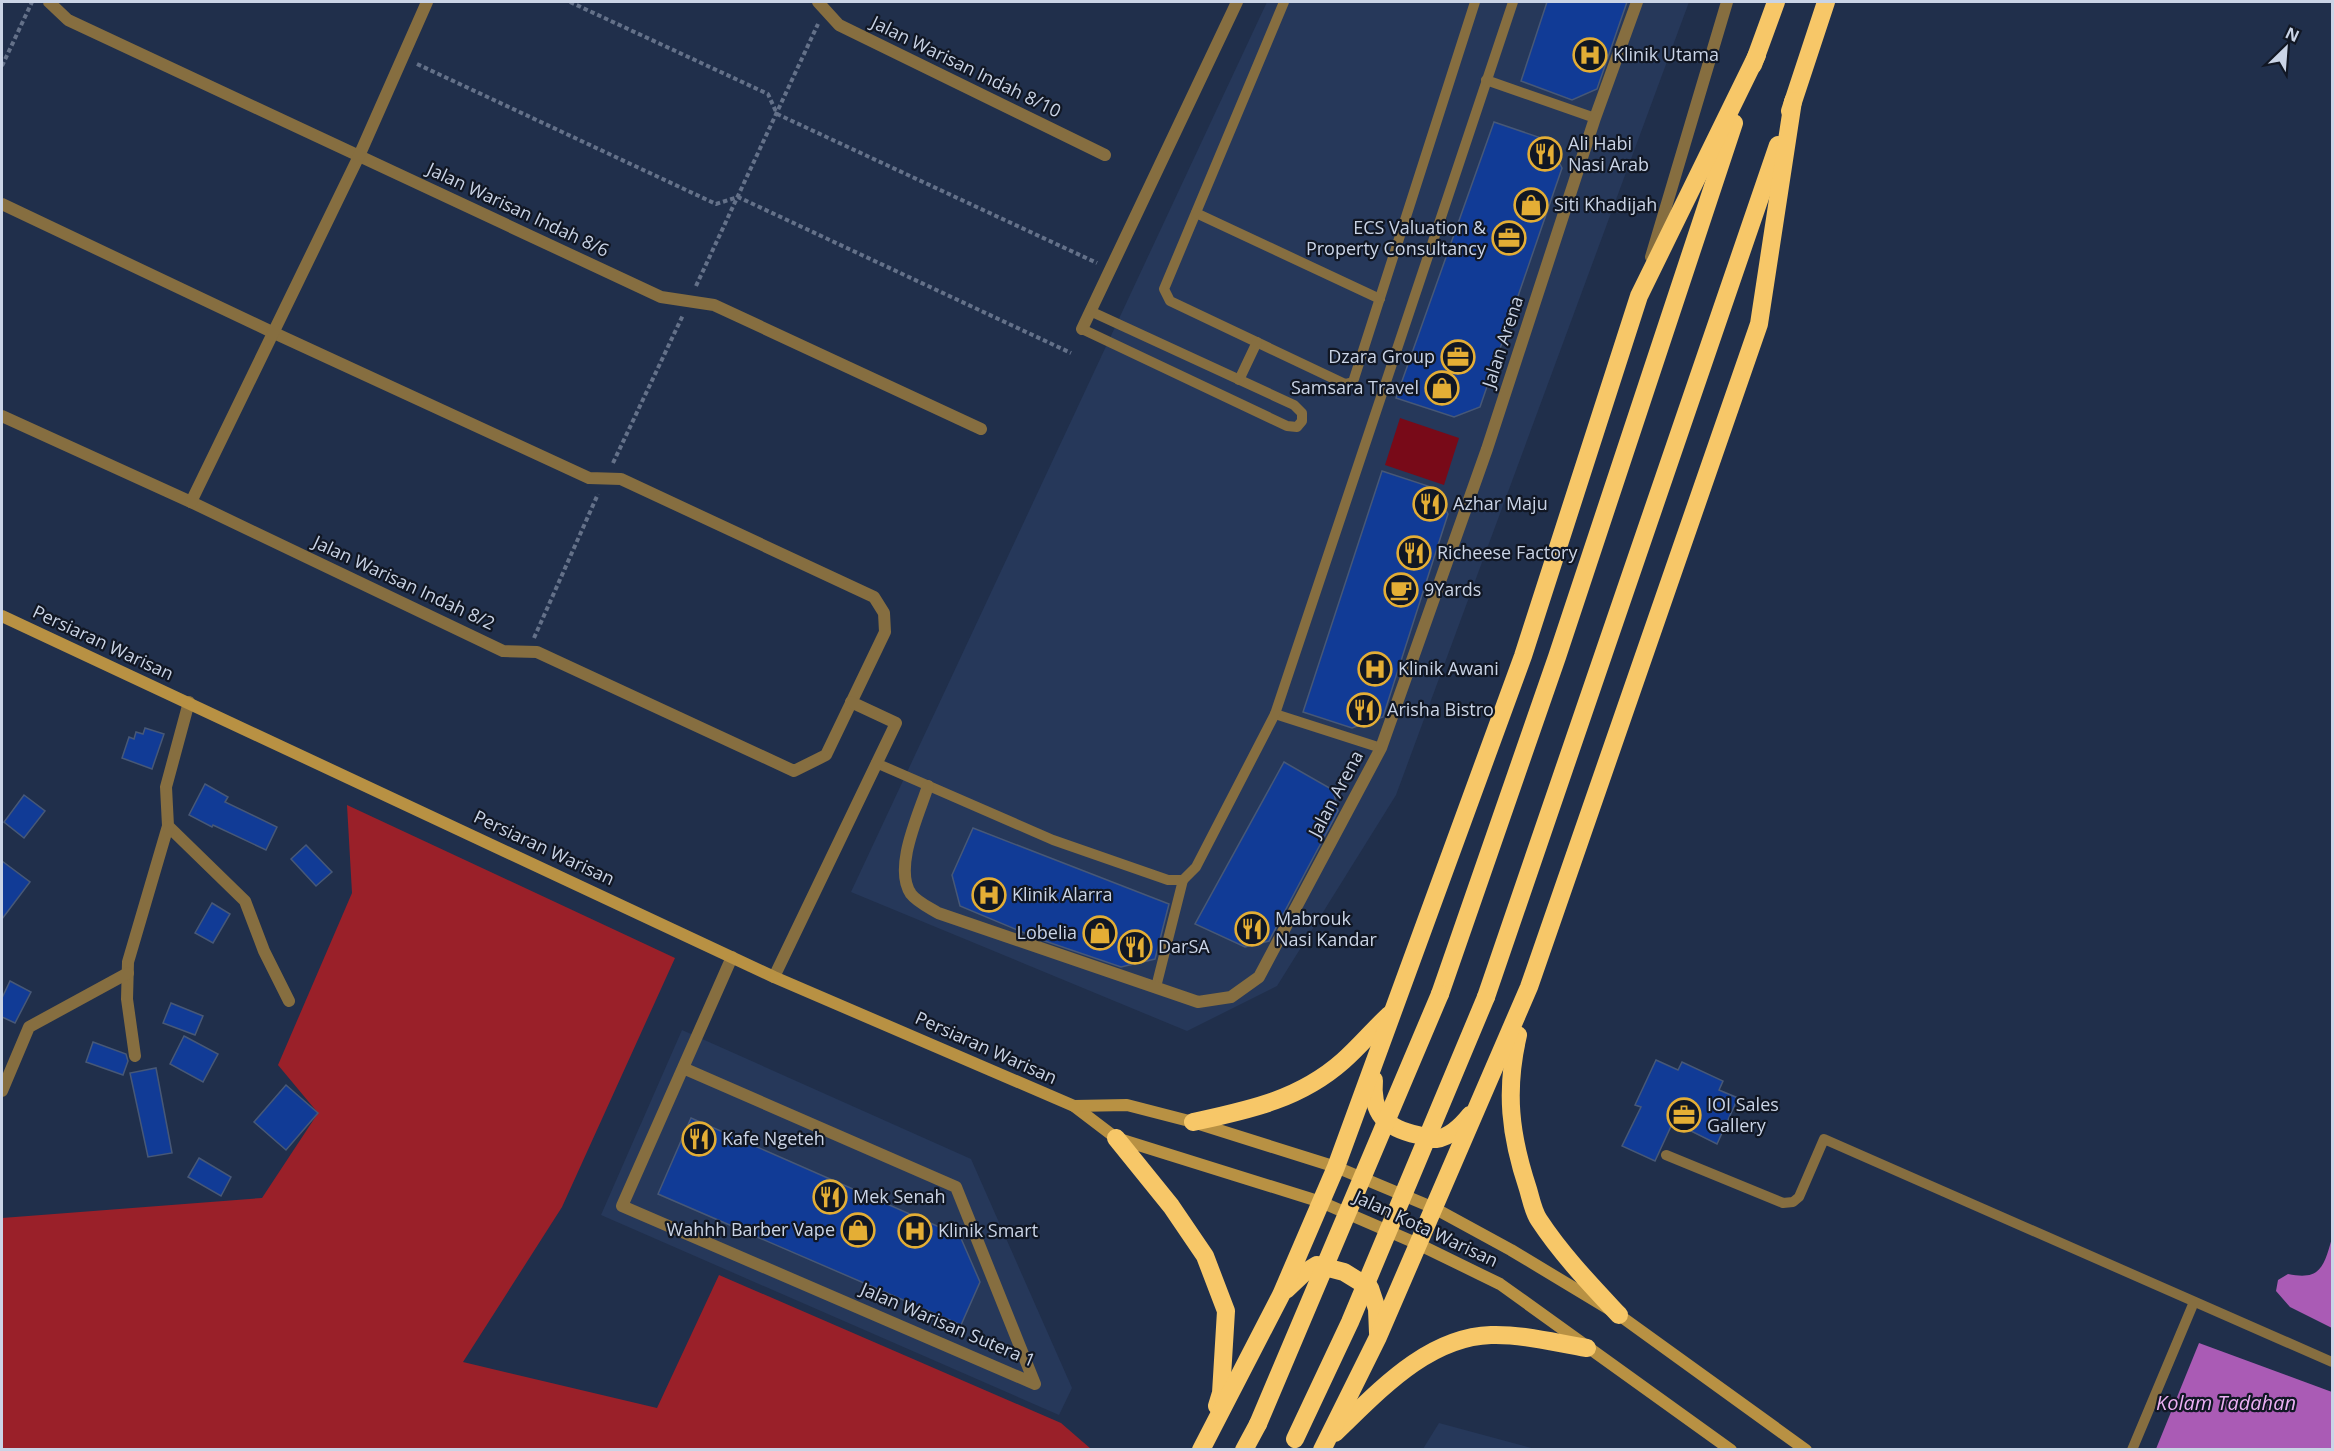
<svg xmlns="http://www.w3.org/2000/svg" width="2334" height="1451" viewBox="0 0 2334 1451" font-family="'Open Sans',sans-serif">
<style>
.built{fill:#26385a}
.green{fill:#780a18}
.forest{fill:#9a2029}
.water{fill:#aa5bb5}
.building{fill:#113b96;stroke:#475877;stroke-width:1.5}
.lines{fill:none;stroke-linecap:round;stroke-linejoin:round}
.path{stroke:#647189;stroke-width:4;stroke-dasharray:4.5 3;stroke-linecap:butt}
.lane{stroke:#866e40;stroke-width:10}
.street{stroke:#866e40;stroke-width:12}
.secondary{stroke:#b89143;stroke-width:12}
.highway{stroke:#f7c768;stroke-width:18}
.highway-bridge{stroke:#f7c768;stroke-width:18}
.labels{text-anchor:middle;stroke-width:4.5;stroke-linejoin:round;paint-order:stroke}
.poi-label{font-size:18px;fill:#cad4e6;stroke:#111724;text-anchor:start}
.street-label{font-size:18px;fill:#cad4e6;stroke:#111724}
.water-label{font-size:20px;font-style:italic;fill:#ecb0f4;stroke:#111724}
</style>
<rect width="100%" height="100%" fill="#202f4b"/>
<g class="built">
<path d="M1267 2H1689L1396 795 1277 986 1187 1031 851 892Z"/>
<path d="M682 1030 971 1159 1072 1388 1059 1415 601 1215Z"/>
<path d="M1439 1423 1535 1449H1423Z"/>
</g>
<path class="green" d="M1400 418 1459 438 1444 485 1385 465Z"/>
<path class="forest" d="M347 805 675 958 562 1207 463 1362 657 1408 719 1275 1061 1423 1091 1449 2 1450V1218L262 1198 318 1113 278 1065 352 893Z"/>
<g class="water">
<path d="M2332 1238V1328L2290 1307 2276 1291 2278 1280 2288 1274C2321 1281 2324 1266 2332 1238Z"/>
<path d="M2199 1343 2332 1392V1449H2156Z"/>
</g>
<g class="building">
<path d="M1547 2H1627L1597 89 1572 100 1521 81Z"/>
<path d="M1494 122 1547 140 1562 168 1480 407 1454 417 1396 398Z"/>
<path d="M1382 471 1434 488 1448 514 1383 717 1352 728 1303 712Z"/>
<path d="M145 728 164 734 152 769 122 758 129 737 134 739 136 732 143 734Z"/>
<path d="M1284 762 1333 790 1338 811 1269 941 1245 947 1195 924Z"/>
<path d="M205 784 228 797 225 802 277 827 266 850 213 825 212 827 189 815Z"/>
<path d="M24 795 45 811 24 838 4 822Z"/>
<path d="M973 828 1169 904 1155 959 1121 967 1039 939 960 906 952 875Z"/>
<path d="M306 845 332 872 316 886 291 859Z"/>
<path d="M2 861 30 882 2 919Z"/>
<path d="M212 903 230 914 213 943 195 933Z"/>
<path d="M10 981 31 992 15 1023 2 1017V998Z"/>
<path d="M171 1003 203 1016 195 1035 163 1023Z"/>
<path d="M184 1036 218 1054 203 1082 170 1064Z"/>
<path d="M93 1042 126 1054 128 1061 123 1075 86 1062Z"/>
<path d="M1656 1060 1678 1070 1682 1062 1723 1081 1719 1090 1738 1098 1717 1144 1673 1122 1655 1161 1622 1146 1641 1107 1635 1105Z"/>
<path d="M156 1068 172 1153 148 1157 130 1073Z"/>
<path d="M286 1085 318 1113 286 1150 254 1122Z"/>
<path d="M691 1118 960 1236 980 1282 961 1325 658 1194Z"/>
<path d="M199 1158 231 1177 221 1196 188 1177Z"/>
</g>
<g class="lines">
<g class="path">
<path d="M570 2 768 94 777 114 1097 263"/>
<path d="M417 64 716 204 738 197 1071 353"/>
<path d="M2 66 32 2"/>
<path d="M696 286 818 24"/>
<path d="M613 463 683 315"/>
<path d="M534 638 598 494"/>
</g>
<g class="lane">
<path d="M1284 2 1164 289 1170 301 1345 384 1353 382 1475 2"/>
<path d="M1486 80 1595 118"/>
<path d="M1196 213 1380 299"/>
<path d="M1082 329 1287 426 1297 427 1302 421V413L1294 405 1090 311"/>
<path d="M1239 380 1257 342"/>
<path d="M1275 714 1381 748"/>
<path d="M876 763 1053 840 1168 880H1183L1196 867 1275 714 1513 2"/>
<path d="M1156 987 1183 880"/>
<path d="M1666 1155 1783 1203 1793 1202 1799 1197 1824 1139 2332 1362"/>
<path d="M2132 1450 2194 1302"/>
</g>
<g class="street">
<path d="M49 2 68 20 661 297 714 305 981 429"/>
<path d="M818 2 839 25 1105 155"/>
<path d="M2 204 272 332 589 478 621 479 874 597 884 613 885 632 826 755 794 771 537 652 503 651 191 502 2 416"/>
<path d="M1651 257 1727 2"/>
<path d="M1082 329 1237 2"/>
<path d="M191 502 359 156 427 2"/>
<path d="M189 702 166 787 168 826 245 901 264 951 289 1001"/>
<path d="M928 786C919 814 893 868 911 894 917 902 930 908 938 913L1198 1002 1231 997 1259 977 1381 748 1487 449 1595 118 1637 2"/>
<path d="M774 977 896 723 851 702"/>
<path d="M135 1056 127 999 128 962 168 826"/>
<path d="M683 1068 956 1187 1035 1384 622 1206 732 957"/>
<path d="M2 1091 29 1027 128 973"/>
</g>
<g class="secondary">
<path d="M2 616 774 977 1074 1106 1116 1138 1321 1202 1418 1244 1500 1284 1731 1450"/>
<path d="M1074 1106 1127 1105 1193 1122 1336 1167 1434 1208 1511 1250 1619 1315 1806 1450"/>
</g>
<g class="highway">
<path d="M1753 65 1776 2"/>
<path d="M1790 111 1826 2"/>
<path d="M1440 994 1557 657 1734 123"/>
<path d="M1486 997 1778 145"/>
<path d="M1518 1035C1505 1091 1510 1135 1528 1189 1531 1199 1533 1211 1539 1220 1562 1255 1591 1285 1619 1315"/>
<path d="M1374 1080C1371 1113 1385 1128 1418 1135 1423 1136 1431 1140 1436 1139 1451 1137 1462 1125 1470 1115"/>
<path d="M1193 1122C1248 1110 1299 1100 1343 1061 1359 1047 1373 1030 1389 1015"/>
<path d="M1116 1138 1171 1206 1205 1256 1226 1311 1221 1393 1217 1406"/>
<path d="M1286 1290 1304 1273 1317 1265 1344 1272 1370 1288 1377 1309 1378 1333"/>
<path d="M1335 1433C1378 1392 1427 1337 1491 1335 1523 1334 1556 1343 1587 1348"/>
<path d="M1201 1450 1281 1295 1336 1167 1523 656 1639 296 1757 55"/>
<path d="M1244 1450 1258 1424"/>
<path d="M1322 1450 1378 1337 1529 987 1759 324 1793 101"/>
</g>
<g class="highway-bridge">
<path d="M1258 1424 1440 994"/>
<path d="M1295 1439 1350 1322 1486 997"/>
</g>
</g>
<defs>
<g id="hospital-ring" transform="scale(1.725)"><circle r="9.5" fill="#111724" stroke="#e4ae35" stroke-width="1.5"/><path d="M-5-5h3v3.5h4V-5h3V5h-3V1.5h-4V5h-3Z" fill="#e4ae35"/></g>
<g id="restaurant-ring" transform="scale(1.725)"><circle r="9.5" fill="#111724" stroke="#e4ae35" stroke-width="1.5"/><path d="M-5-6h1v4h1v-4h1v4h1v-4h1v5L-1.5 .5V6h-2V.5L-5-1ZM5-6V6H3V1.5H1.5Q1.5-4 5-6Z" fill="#e4ae35"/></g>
<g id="shop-ring" transform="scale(1.725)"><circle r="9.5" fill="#111724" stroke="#e4ae35" stroke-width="1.5"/><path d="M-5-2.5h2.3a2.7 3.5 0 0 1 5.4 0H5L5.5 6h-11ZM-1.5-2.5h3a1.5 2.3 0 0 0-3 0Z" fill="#e4ae35"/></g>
<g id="office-ring" transform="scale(1.725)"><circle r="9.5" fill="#111724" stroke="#e4ae35" stroke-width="1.5"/><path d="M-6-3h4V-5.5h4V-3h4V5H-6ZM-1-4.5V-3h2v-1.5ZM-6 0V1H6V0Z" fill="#e4ae35"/></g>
<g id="cafe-ring" transform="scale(1.725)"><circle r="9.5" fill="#111724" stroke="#e4ae35" stroke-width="1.5"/><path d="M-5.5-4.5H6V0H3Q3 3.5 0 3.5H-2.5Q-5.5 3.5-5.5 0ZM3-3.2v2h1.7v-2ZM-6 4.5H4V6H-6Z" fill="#e4ae35"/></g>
</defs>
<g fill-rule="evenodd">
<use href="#hospital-ring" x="1590" y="55"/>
<use href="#restaurant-ring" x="1545" y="154"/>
<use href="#shop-ring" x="1531" y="205"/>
<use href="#office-ring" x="1509" y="238"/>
<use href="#office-ring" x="1458" y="357"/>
<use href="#shop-ring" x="1442" y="388"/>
<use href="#restaurant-ring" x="1430" y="504"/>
<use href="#restaurant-ring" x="1414" y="553"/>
<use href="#cafe-ring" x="1401" y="590"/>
<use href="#hospital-ring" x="1375" y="669"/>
<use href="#restaurant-ring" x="1364" y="710"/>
<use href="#hospital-ring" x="989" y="895"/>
<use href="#restaurant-ring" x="1252" y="929"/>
<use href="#shop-ring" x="1100" y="933"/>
<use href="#restaurant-ring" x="1135" y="947"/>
<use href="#office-ring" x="1684" y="1115"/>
<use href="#restaurant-ring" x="699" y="1139"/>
<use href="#restaurant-ring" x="830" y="1197"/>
<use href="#shop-ring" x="858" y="1230"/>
<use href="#hospital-ring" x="915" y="1231"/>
</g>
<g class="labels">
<g class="poi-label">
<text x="1613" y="61">Klinik Utama</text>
<text x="1568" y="150">Ali Habi<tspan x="1568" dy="21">Nasi Arab</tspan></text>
<text x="1554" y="211">Siti Khadijah</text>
<text x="1486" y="234" text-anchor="end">ECS Valuation &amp;<tspan x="1486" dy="21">Property Consultancy</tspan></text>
<text x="1435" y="363" text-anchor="end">Dzara Group</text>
<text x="1419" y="394" text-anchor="end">Samsara Travel</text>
<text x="1453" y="510">Azhar Maju</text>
<text x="1437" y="559">Richeese Factory</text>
<text x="1424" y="596">9Yards</text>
<text x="1398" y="675">Klinik Awani</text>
<text x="1387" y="716">Arisha Bistro</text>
<text x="1012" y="901">Klinik Alarra</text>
<text x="1275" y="925">Mabrouk<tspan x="1275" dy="21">Nasi Kandar</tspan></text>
<text x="1077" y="939" text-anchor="end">Lobelia</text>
<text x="1158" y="953">DarSA</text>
<text x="1707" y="1111">IOI Sales<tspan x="1707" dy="21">Gallery</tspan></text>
<text x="722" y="1145">Kafe Ngeteh</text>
<text x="853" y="1203">Mek Senah</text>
<text x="835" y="1236" text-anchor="end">Wahhh Barber Vape</text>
<text x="938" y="1237">Klinik Smart</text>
</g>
<g class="street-label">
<text transform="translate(966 67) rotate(26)" y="6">Jalan Warisan Indah 8/10</text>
<text transform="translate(518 210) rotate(25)" y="6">Jalan Warisan Indah 8/6</text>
<text transform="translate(1503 342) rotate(-72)" y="6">Jalan Arena</text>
<text transform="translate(404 583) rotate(25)" y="6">Jalan Warisan Indah 8/2</text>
<text transform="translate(103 643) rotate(25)" y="6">Persiaran Warisan</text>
<text transform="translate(1336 794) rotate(-62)" y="6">Jalan Arena</text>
<text transform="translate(544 848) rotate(25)" y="6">Persiaran Warisan</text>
<text transform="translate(986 1048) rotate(24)" y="6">Persiaran Warisan</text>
<text transform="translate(1426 1229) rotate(25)" y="6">Jalan Kota Warisan</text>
<text transform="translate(948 1325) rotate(23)" y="6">Jalan Warisan Sutera 1</text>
</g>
<g class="water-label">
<text x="2226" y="1410">Kolam Tadahan</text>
</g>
</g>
<rect width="2334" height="1451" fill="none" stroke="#cad4e6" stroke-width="6"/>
<g transform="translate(2286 48) rotate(25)" stroke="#111724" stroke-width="4.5" paint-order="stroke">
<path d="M0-4.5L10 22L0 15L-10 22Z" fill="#cad4e6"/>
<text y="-9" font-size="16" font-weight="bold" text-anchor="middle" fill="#cad4e6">N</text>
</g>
</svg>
